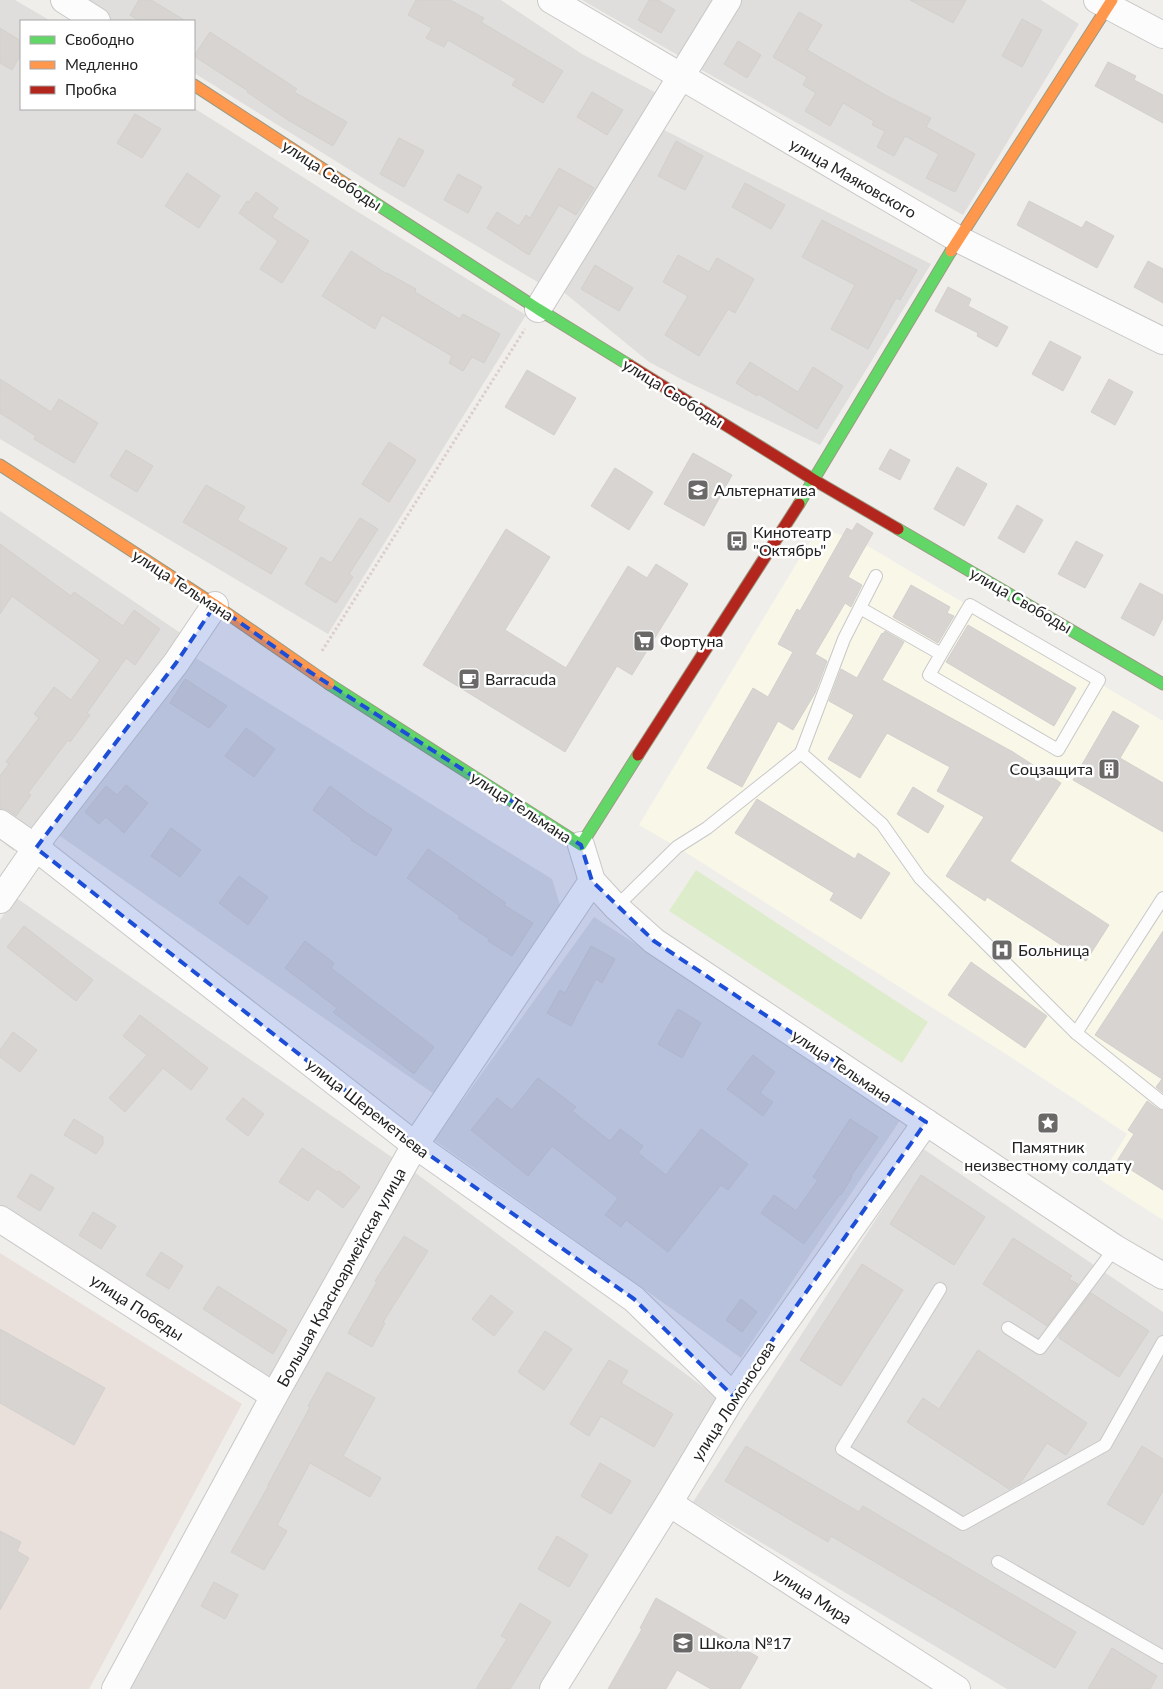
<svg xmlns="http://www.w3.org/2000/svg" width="1163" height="1689" viewBox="0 0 1163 1689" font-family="Lato,sans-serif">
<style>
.residential{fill:#dfdedc}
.education{fill:#f8f7e8}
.military{fill:#eae0db}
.grass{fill:#ddeccb}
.building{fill:#d7d4d2;stroke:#d3d0cc}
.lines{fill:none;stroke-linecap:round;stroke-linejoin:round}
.lane-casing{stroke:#c9c8c7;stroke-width:14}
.street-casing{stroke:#c9c8c7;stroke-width:28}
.fast-casing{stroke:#999a82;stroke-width:13}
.slow-casing{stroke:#999a82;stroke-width:13}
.jam-casing{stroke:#999a82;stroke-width:13}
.path{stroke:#dccecd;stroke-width:3;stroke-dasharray:2.5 2.5;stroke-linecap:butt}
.lane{stroke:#fdfcfc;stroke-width:12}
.street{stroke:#fdfcfc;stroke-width:26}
.fast{stroke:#63d668;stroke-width:11}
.slow{stroke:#ff974d;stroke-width:11}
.jam{stroke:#b3261e;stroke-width:11}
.marked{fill:#1d4ed8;fill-opacity:0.2;stroke:#1d4ed8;stroke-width:4;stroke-dasharray:10 6;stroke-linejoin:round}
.labels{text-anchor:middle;stroke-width:5;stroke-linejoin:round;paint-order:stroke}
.street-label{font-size:16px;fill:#222;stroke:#fff}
.poi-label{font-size:16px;fill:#222;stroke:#fff;text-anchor:start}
</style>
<rect width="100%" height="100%" fill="#f0eeeb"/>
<g class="residential">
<path d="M0 0H15L51 21H21V109L194 108 350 207 526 315 328 634 0 439Z"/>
<path d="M81 0H501L582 54 664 97 546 287 379 188 194 73V21H113Z"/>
<path d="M582 0H716L681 57Z"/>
<path d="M740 0H1041L1079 24 963 215 698 68Z"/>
<path d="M662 129 931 264 820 445 683 380 649 362 561 290Z"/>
<path d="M0 511 182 634 14 851 0 840Z"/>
<path d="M196 658 552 879 561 908 437 1096 57 834 115 754Z"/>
<path d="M15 897 393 1158 271 1379 0 1205V920Z"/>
<path d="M594 917 903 1116 741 1358 434 1140Z"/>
<path d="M922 1148 1163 1312V1689H1007L693 1502Z"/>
<path d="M413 1171 718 1398 540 1689H121Z"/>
</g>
<path class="education" d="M827 530 861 542 1163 721V1220L1099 1179 1127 1134 1006 1054 677 847 639 825 801 556 810 542Z"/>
<path class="military" d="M0 1253 242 1404 89 1689H0Z"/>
<path class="grass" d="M696 870 928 1022 902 1063 669 911Z"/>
<g class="building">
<path d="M139 0H151L186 21H139L130 15Z"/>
<path d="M416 0H450L484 18 481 22 563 71 543 103 512 85 516 79 448 40 444 47 426 38 432 28 408 15Z"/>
<path d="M649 0H658L675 10 661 33 638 20Z"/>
<path d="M910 0H966L953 23Z"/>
<path d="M799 12 822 25 807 50 887 96 931 118 926 127 975 154 955 192 926 178 939 154 905 136 894 156 877 147 885 131 872 125 874 121 843 103 830 126 805 111 816 93 803 85 807 77 773 57Z"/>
<path d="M1022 19 1042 30 1022 67 1002 56Z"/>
<path d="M0 28 21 41V54L12 70 0 63Z"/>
<path d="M210 32 297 89 294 92 347 122 333 146 288 120 247 92 248 91 194 56Z"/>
<path d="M738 41 761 55 747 78 724 64Z"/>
<path d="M1108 62 1136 76 1134 80 1163 95V123L1095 86Z"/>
<path d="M592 92 623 110 607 135 577 117Z"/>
<path d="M135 114 161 129 142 158 117 143Z"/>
<path d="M399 138 424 151 404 187 380 174Z"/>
<path d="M676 141 703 156 685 190 658 176Z"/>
<path d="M559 168 594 188 576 215 559 205 529 255 487 228 497 212 519 226 526 215 530 218Z"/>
<path d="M187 173 220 196 199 228 165 206Z"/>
<path d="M458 174 482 187 468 213 444 200Z"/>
<path d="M745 183 785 205 771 229 732 207Z"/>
<path d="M256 192 278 208 272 217 309 241 282 283 260 269 278 241 239 213 247 201 249 202Z"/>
<path d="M1029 201 1082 228 1086 221 1114 236 1097 268 1017 225Z"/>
<path d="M822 220 917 270 900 300 896 298 868 349 831 329 855 285 802 257Z"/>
<path d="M351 251 387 274V273L416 289 415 292 460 319 463 314 500 334 484 363 472 357 463 371 449 363 452 356 382 315 375 329 322 296Z"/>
<path d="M678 255 709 272 717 258 754 279 735 313 728 309 699 356 665 335 688 296 663 282Z"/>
<path d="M1148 261 1163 269V303L1134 287Z"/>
<path d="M595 265 633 288 619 311 581 289Z"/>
<path d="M948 287 971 299 968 306 1008 327 997 347 977 336 978 333 935 311Z"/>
<path d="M1050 341 1081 357 1063 391 1032 374Z"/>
<path d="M750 362 798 392 813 367 843 386 817 429 758 394 757 396 736 383Z"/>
<path d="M527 370 576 398 554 435 505 407Z"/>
<path d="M0 379 51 412 59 399 98 423 74 463 34 439 36 436 0 413Z"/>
<path d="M1109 379 1133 392 1115 425 1091 412Z"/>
<path d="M389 442 416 460 389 502 362 484Z"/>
<path d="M890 449 910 460 900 480 879 469Z"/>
<path d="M126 450 153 466 137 492 110 476Z"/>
<path d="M693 453 732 475 704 526 664 504Z"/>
<path d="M957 467 987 484 964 526 934 509Z"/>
<path d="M615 468 653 492 629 530 591 506Z"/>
<path d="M206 485 245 507 237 520 287 548 271 574 183 522Z"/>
<path d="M1017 505 1043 520 1024 553 998 538Z"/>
<path d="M360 518 378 529 349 574 353 577 336 603 305 584 321 557 331 563Z"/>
<path d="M857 523 873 533 848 577 862 585 851 607 845 603 815 654 827 661 815 693 793 730 778 721 742 787 707 768 753 688 768 697 793 652 778 644 797 609 800 611 847 528 852 531Z"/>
<path d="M506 529 550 557 505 630 566 668 628 566 647 578 656 564 688 584 632 675 617 666 565 752 423 665Z"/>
<path d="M1076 541 1103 555 1085 588 1058 574Z"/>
<path d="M0 544 71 596 74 592 123 626 134 610 160 629 135 665 126 658 87 713 90 715 70 742 68 740 28 793 31 795 16 816 8 810 0 808V776L9 764 6 762 39 718 34 714 54 687 71 700 100 660 12 596 0 614Z"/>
<path d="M1140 583 1163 595V618L1154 636 1121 618Z"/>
<path d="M911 585 950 607 947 613 954 616 938 643 893 617Z"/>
<path d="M968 625 1076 688 1054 726 946 662Z"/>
<path d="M885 631 904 642 882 680 1013 752 1061 783 1010 861 1109 925 1086 961 987 897 985 901 946 876 984 817 937 791 950 767 887 733 860 778 828 759 854 715 829 701 841 669 857 678 882 633 883 634Z"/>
<path d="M185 679 227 706 209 728 170 703Z"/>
<path d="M1113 711 1139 726 1120 758 1163 783V832L1073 780Z"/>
<path d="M246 728 275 749 254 777 225 756Z"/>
<path d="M126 785 148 803 124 833 106 817 99 824 85 812 106 786 117 795Z"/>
<path d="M330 786 367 813 392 829 376 856 351 840 352 839 313 810Z"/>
<path d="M913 787 944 806 928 833 897 814Z"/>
<path d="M757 799 855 859 858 853 890 873 861 919 830 900 834 893 735 833Z"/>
<path d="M171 828 201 850 180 877 151 856Z"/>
<path d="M428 849 506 903 504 905 533 923 512 956 488 941 489 939 458 918 460 916 407 878Z"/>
<path d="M239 876 268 897 248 925 219 903Z"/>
<path d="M24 926 93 980 76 1001 7 947Z"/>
<path d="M1163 931V1093L1156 1087 1162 1079 1095 1035Z"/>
<path d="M305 941 334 963 331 968 434 1047 414 1074 333 1012 337 1008 285 968Z"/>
<path d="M591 946 615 959 602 983 596 979 571 1026 547 1013 560 990 565 993Z"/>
<path d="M971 962 1047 1016 1025 1048 948 995Z"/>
<path d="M678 1009 701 1023 682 1058 658 1044Z"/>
<path d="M140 1015 208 1068 191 1090 163 1068 125 1112 109 1098 147 1055 123 1036Z"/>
<path d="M13 1032 37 1050 20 1072 0 1057V1050Z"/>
<path d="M753 1055 775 1072 760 1093 773 1102 763 1116 727 1089Z"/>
<path d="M538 1078 576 1107 572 1111 610 1141 620 1129 643 1146 638 1153 666 1175 701 1129 748 1164 728 1190 721 1185 668 1252 626 1220 621 1227 605 1215 618 1198 552 1146 528 1176 471 1130 497 1098 512 1110Z"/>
<path d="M243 1098 264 1114 248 1136 226 1119Z"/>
<path d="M1147 1101 1158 1109 1163 1111V1190L1117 1161 1134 1134 1128 1130Z"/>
<path d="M74 1119 103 1137V1144L96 1154 64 1135Z"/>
<path d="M850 1119 878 1137 851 1176 852 1177 841 1195 840 1194 804 1244 761 1213 774 1195 796 1211 818 1180 813 1177Z"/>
<path d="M302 1148 337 1172 339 1171 360 1187 343 1208 317 1188 308 1201 279 1182Z"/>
<path d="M31 1174 54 1188 40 1211 17 1197Z"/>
<path d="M921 1175 985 1217 954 1265 890 1224Z"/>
<path d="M93 1212 116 1226 101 1249 79 1235Z"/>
<path d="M404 1236 428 1251 383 1322 385 1323 372 1347 348 1333 377 1282 375 1281Z"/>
<path d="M1013 1238 1072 1276 1069 1279 1078 1284 1047 1326 983 1284Z"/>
<path d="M161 1252 183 1266 169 1289 146 1275Z"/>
<path d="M862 1264 903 1290 841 1386 800 1360Z"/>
<path d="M218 1286 287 1330 273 1354 203 1309Z"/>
<path d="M1091 1293 1149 1331 1119 1377 1059 1338 1060 1334Z"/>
<path d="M491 1295 513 1312 494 1336 472 1319Z"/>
<path d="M741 1299 757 1312 742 1332 726 1320Z"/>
<path d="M0 1329 105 1388 74 1445 0 1403Z"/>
<path d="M545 1331 572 1349 544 1390 518 1372Z"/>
<path d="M978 1350 1087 1423 1066 1455 1047 1443 1021 1482 1009 1489 907 1422 923 1398 939 1409Z"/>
<path d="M609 1360 628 1371 621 1383 673 1414 654 1447 601 1416 589 1436 570 1424Z"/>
<path d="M327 1372 375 1398 343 1456 381 1478 370 1497 310 1463 277 1525 287 1531 264 1570 231 1552 269 1485H268L310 1407 308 1406Z"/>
<path d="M746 1446 859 1512 863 1506 1076 1632 1055 1668 831 1536 828 1542 725 1481Z"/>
<path d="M1142 1446 1163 1459V1491L1143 1525 1107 1504Z"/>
<path d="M600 1463 631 1481 611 1514 581 1496Z"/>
<path d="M0 1531 21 1542 17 1551 29 1558 0 1610Z"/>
<path d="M557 1536 588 1555 569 1587 538 1569Z"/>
<path d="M214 1582 238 1595 225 1619 201 1606Z"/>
<path d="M656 1598 758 1657 740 1689H711L677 1670 666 1689H608L642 1629 640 1628Z"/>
<path d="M520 1603 551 1622 510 1689H476L507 1639 501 1636Z"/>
<path d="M1112 1648 1157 1676 1150 1689H1088Z"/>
</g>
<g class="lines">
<g class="lane-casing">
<g id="lane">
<path d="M876 576 844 639 801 753 882 824 920 878 1076 1033 1163 1103"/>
<path d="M860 608 941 654 929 675 1058 750 1099 680 970 605 941 654"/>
<path d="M616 907 677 847 707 828 801 753"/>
<path d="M1076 1033 1163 898"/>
<path d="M940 1289 842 1449 963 1524 1105 1445 1163 1342"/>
<path d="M1008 1328 1040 1348 1115 1248"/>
<path d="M998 1562 1163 1657"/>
</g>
</g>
<g class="street-casing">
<g id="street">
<path d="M64 0 97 21"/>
<path d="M551 0 958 239 1163 341"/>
<path d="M1097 0 1163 35"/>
<path d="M538 309 728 0"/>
<path d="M0 823 36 848 415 1145 634 1299 733 1396"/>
<path d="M581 845 592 881 616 907 654 941 1115 1248 1163 1276"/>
<path d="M0 900 36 848 43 835 176 663 215 605"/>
<path d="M0 1219 274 1396"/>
<path d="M669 1503 957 1689"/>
<path d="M115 1689 274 1396 415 1145 592 881"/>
<path d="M553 1689 669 1503 733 1396 926 1122"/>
</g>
</g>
<g class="fast-casing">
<g id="fast">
<path d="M352 188 538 309 629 365"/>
<path d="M799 504 951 251"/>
<path d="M898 529 1163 684"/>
<path d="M329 684 581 845 638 755"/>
</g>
</g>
<g class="slow-casing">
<g id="slow">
<path d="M194 85 352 188"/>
<path d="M951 251 1112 0"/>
<path d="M0 465 215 605 329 684"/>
</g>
</g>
<g class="jam-casing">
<g id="jam">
<path d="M629 365 814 480 898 529"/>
<path d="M638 755 799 504"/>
</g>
</g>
<path class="path" d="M322 651 525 329"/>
<use href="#lane" class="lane"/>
<use href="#street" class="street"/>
<use href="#fast" class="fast"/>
<use href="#slow" class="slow"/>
<use href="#jam" class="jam"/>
</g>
<path class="marked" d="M215 605 310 672 581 845 592 881 654 941 926 1122 733 1396 634 1299 415 1145 36 848 176 663Z"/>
<defs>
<g id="school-square" transform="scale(1.125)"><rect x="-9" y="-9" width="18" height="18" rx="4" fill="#6a6968" stroke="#fff"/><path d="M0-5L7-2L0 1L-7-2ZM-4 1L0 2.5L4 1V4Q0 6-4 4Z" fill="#fff"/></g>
<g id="bus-square" transform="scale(1.125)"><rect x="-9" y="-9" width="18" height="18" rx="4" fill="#6a6968" stroke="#fff"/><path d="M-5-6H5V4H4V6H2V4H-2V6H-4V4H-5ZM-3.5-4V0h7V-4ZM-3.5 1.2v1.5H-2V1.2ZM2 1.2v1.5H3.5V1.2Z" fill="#fff"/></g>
<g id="supermarket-square" transform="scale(1.125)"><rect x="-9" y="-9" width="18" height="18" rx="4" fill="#6a6968" stroke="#fff"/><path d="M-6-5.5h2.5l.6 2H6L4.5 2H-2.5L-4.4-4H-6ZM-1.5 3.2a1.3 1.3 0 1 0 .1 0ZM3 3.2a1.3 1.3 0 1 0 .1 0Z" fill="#fff"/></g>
<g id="cafe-square" transform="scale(1.125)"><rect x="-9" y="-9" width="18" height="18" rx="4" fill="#6a6968" stroke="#fff"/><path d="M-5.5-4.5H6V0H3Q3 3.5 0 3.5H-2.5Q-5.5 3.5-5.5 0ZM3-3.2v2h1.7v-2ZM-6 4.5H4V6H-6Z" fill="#fff"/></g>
<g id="building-square" transform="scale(1.125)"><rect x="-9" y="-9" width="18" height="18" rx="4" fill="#6a6968" stroke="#fff"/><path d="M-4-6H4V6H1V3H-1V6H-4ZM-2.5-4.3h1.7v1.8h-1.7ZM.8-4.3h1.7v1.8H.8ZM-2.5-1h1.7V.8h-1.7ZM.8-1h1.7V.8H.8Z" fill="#fff"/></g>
<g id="hospital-square" transform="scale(1.125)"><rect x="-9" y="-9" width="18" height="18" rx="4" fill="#6a6968" stroke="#fff"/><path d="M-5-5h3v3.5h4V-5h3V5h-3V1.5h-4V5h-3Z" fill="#fff"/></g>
<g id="sight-square" transform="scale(1.125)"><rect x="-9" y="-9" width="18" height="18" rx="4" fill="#6a6968" stroke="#fff"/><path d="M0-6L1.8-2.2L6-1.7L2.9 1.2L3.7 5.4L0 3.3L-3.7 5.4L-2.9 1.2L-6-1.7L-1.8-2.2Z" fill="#fff"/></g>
</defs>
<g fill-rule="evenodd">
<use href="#school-square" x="698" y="490"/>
<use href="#bus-square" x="737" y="541"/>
<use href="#supermarket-square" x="644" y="641"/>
<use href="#cafe-square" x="469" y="679"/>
<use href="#building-square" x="1109" y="769"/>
<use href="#hospital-square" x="1002" y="950"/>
<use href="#sight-square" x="1048" y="1123"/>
<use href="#school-square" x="683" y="1643"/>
</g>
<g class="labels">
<g class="street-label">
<text transform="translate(332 175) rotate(33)" y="6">улица Свободы</text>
<text transform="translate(853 178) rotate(30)" y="6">улица Маяковского</text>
<text transform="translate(673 393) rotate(32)" y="6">улица Свободы</text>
<text transform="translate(183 585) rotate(33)" y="6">улица Тельмана</text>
<text transform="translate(1021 600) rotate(30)" y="6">улица Свободы</text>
<text transform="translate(521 807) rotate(33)" y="6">улица Тельмана</text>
<text transform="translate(842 1066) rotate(34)" y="6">улица Тельмана</text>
<text transform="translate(368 1108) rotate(38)" y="6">улица Шереметьева</text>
<text transform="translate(341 1277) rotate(-61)" y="6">Большая Красноармейская улица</text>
<text transform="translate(137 1307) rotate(33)" y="6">улица Победы</text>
<text transform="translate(733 1401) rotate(-57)" y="6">улица Ломоносова</text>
<text transform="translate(813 1596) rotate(33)" y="6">улица Мира</text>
</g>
<g class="poi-label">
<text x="714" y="496">Альтернатива</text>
<text x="753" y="538">Кинотеатр<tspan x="753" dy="18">"Октябрь"</tspan></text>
<text x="660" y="647">Фортуна</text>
<text x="485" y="685">Barracuda</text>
<text x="1093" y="775" text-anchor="end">Соцзащита</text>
<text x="1018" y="956">Больница</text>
<text x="1048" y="1153" text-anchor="middle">Памятник<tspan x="1048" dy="18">неизвестному солдату</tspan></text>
<text x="699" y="1649">Школа №17</text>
</g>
</g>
<rect x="20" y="20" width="175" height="90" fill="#ffffff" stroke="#a7a7a7"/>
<rect x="30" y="36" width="25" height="8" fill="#63d668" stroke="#a7a7a7"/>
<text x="65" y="45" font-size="15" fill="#222222">Свободно</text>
<rect x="30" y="61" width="25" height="8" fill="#ff974d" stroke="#a7a7a7"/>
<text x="65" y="70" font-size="15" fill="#222222">Медленно</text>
<rect x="30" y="86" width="25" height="8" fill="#b3261e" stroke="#a7a7a7"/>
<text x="65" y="95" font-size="15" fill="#222222">Пробка</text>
</svg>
